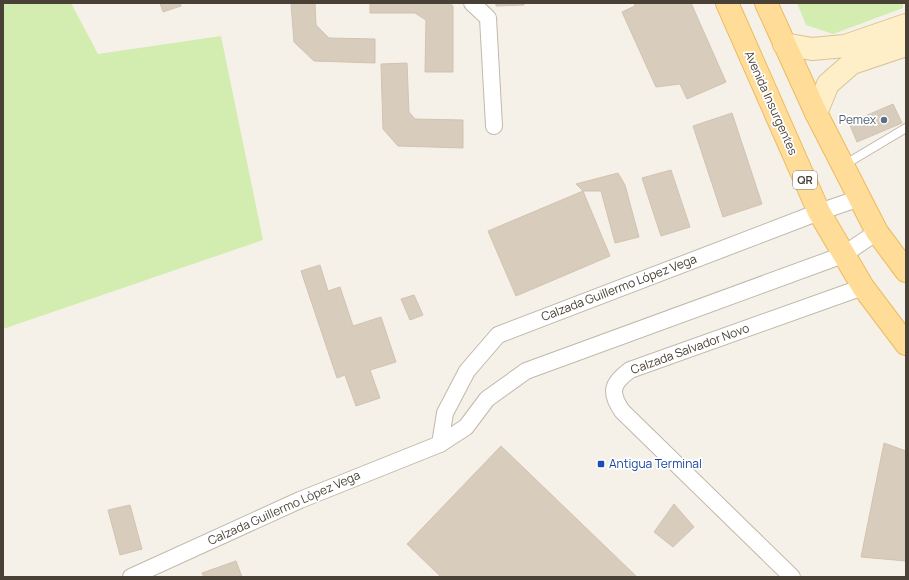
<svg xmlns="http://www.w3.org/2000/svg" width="909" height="580" viewBox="0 0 909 580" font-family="Manrope,sans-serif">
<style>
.green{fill:#d3ecaf}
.building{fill:#d8ccbd;stroke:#d3c3b0}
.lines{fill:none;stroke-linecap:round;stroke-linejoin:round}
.lane-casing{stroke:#c1b8aa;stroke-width:10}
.street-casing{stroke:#c1b8aa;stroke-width:18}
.secondary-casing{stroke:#d8c395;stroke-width:24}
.primary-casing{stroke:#ecbb60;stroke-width:24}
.lane{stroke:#fff;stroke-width:8}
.street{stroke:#fff;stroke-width:16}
.secondary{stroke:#ffefc9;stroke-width:22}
.primary{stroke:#ffdc98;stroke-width:22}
.service-dot{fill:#5c6f8a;stroke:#fff;stroke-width:1.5}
.transit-dot{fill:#1a4fb4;stroke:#fff;stroke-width:1.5}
.labels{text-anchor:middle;stroke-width:3.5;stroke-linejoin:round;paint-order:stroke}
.shield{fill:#fff;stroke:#807a72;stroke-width:1}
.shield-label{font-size:11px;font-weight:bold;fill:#494136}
.street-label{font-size:12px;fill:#494136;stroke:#fff}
.service-label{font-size:12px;fill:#4e5e75;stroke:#fff;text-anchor:end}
.transit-label{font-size:12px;fill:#164399;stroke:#fff;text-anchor:start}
</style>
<rect width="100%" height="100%" fill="#f5f1e8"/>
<g class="green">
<path d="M3 3H71L98 54 221 36 263 240 3 329Z"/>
<path d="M797 3H903V8L833 34 806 25Z"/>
</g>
<g class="building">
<path d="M160 3H180L181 6 163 12Z"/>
<path d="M291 3H315L316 25 329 38 375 39V63L314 61 294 42Z"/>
<path d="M370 3H449L453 6V72H425L426 20 415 13H370Z"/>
<path d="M496 3H524V5L496 6Z"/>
<path d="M634 3H691L726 82 687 99 680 84 656 87 622 12 635 6Z"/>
<path d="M407 63 409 112 415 119 463 120V148L398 146 383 129 381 64Z"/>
<path d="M893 104 902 123 857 142 849 123Z"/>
<path d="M732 113 762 204 723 217 693 126Z"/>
<path d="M671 170 690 227 661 236 642 178Z"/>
<path d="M618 173 625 185 639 237 615 243 601 191H583L576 184Z"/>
<path d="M583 191 610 256 516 296 488 231Z"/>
<path d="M320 265 328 291 340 287 353 326 381 317 396 362 370 370 380 398 356 406 345 375 337 378 301 271Z"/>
<path d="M414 295 423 315 410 320 401 299Z"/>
<path d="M884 443 906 451V561L861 557Z"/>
<path d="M501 446 637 577H441L407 544Z"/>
<path d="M674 504 694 527 673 547 654 532Z"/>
<path d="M130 505 142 549 120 555 108 510Z"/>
<path d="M236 561 242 577H204L202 573Z"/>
</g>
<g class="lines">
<g class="lane-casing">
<path id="lane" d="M844 165 906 128"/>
</g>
<g class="street-casing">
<g id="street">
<path d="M472 3 488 18 494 126"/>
<path d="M440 444 445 413 467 371 498 335 819 212 860 198"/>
<path d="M131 577 300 500 440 444 466 427 487 399 526 371 843 255 877 232"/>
<path d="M792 577 622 411C609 392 612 383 630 370L863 287"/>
</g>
</g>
<g class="secondary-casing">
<g id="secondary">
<path d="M784 44 812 49 845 46 906 25"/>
<path d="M816 113 828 84 852 63 906 45"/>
</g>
</g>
<g class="primary-casing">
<g id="primary">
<path d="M727 3 819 212 863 287 906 344"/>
<path d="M766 3 816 113 877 232 906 271"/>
</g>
</g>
<use href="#lane" class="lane"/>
<use href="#street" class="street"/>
<use href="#secondary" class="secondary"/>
<use href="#primary" class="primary"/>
</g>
<circle class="service-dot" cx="884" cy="120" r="4"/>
<rect class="transit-dot" x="597" y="460" width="8" height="8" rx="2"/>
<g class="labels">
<rect class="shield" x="793" y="171" width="24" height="18" rx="3"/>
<g class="shield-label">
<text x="805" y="184">QR</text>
</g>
<g class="street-label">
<text transform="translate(771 103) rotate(66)" y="4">Avenida Insurgentes</text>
<text transform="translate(619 288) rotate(-21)" y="4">Calzada Guillermo López Vega</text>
<text transform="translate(690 349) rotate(-20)" y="4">Calzada Salvador Novo</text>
<text transform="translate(284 508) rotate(-24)" y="4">Calzada Guillermo López Vega</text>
</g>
<g class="service-label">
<text x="876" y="124">Pemex</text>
</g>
<g class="transit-label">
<text x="609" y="468">Antigua Terminal</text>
</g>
</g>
<rect width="909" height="580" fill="none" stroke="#494136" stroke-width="8"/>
</svg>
